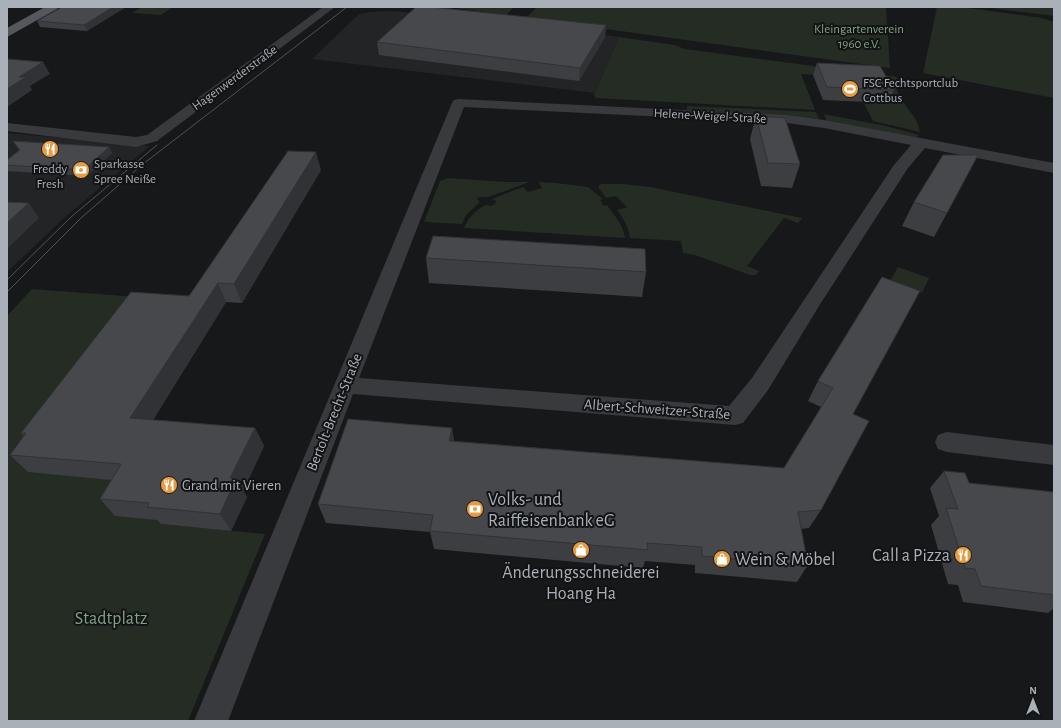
<svg xmlns="http://www.w3.org/2000/svg" width="1061" height="728" viewBox="0 0 1061 728" font-family="'Alegreya Sans',sans-serif">
<style>
.built{fill:#232426}
.green{fill:#242c24}
.lines{fill:none;stroke-linecap:round;stroke-linejoin:round}
.minor{fill:#393a3e;fill-rule:evenodd}
.major{fill:#55575d;fill-rule:evenodd}
.tram{stroke:#505257;stroke-width:1}
.wall{fill:#3c3e41}
.shaded-wall{fill:#313235}
.building{fill:#46484c;stroke:#313235}
.labels{text-anchor:middle;stroke-width:4;stroke-linejoin:round;paint-order:stroke}
.far-park-label{font-size:13px;fill:#84a283;stroke:#121314}
.far-street-label{font-size:13px;fill:#aab0b8;stroke:#121314}
.far-poi-label{font-size:13px;fill:#aab0b8;stroke:#121314;text-anchor:start}
.street-label{font-size:15px;fill:#aab0b8;stroke:#121314}
.poi-label{font-size:15px;fill:#aab0b8;stroke:#121314;text-anchor:start}
.near-poi-label{font-size:18px;fill:#aab0b8;stroke:#121314;text-anchor:start}
.near-park-label{font-size:18px;fill:#84a283;stroke:#121314}
</style>
<rect width="100%" height="100%" fill="#171819"/>
<g class="built">
<path d="M388 11 418 13 511 23 619 37 595 93 312 59 359 14 371 12Z"/>
<path d="M7 133 150 146 64 218 7 272Z"/>
</g>
<g class="green">
<path d="M142 7H173L161 15 132 13Z"/>
<path d="M450 7H514L506 15Z"/>
<path d="M537 7H886L890 68 526 18Z"/>
<path d="M937 7H961L1042 18 1054 22V98L923 73Z"/>
<path d="M983 7H1054V16Z"/>
<path d="M619 37 675 45 685 49 897 77C892 94 908 106 916 120 918 124 919 128 920 132L873 121 863 102 889 103 875 78 801 74 815 110 596 98 594 95Z"/>
<path d="M687 106 816 112 819 119 687 110Z"/>
<path d="M824 114 886 126 919 135 915 138 827 122Z"/>
<path d="M448 178 505 182H530L488 197H479L477 199 480 202 466 215 462 224 424 222 440 181Z"/>
<path d="M539 182 556 183 588 187 603 199 600 200 604 206 607 205C614 215 624 226 625 238L464 228C469 217 475 211 485 205L491 206 495 204 496 201 492 199 523 187 528 192 542 188Z"/>
<path d="M601 184H624L650 187 802 218 798 223 784 218 747 266 759 271 756 275H750L695 255 683 253 681 241 630 238C629 228 623 218 617 210L627 207 616 196 606 198 598 187Z"/>
<path d="M898 267 929 278 922 293 890 281Z"/>
<path d="M32 289 151 298 116 480 163 520 161 524 265 534 188 721H7V316Z"/>
</g>
<g class="lines">
<g class="minor">
<path d="M323 7H335L157 141 136 147 7 131V123L136 137 147 135Z"/>
<path d="M459 99 787 115 824 120 1054 163V173L925 148 908 168 819 306 768 390 743 423 735 425 353 394 228 721H194L452 103 454 100ZM464 107 787 123 824 128 911 145 894 165 752 378 729 406 359 378Z"/>
<path d="M947 432 1054 445V465L947 452 938 449 935 442 938 435Z"/>
</g>
<path class="major" d="M45 7H58L57 9 7 37V28Z"/>
<g class="tram">
<path d="M7 280 71 217 157 145"/>
<path d="M7 292 81 218 143 164 347 7"/>
</g>
</g>
<g class="wall">
<path d="M62 7H126L87 31 40 27 37 21Z"/>
<path d="M606 25 605 37 579 81 379 55 377 42Z"/>
<path d="M817 63 894 90 889 103 823 100 813 75Z"/>
<path d="M756 116 800 164 792 188 761 186 750 139Z"/>
<path d="M13 141 109 147 112 153 87 176 7 171V160L19 150Z"/>
<path d="M321 170 242 303 226 302 153 420 255 428 264 446 243 491 247 497 231 531 161 524 157 520 115 516 100 499 111 480 28 472 10 455 24 436 21 433 189 296Z"/>
<path d="M914 202 947 213 934 237 902 226Z"/>
<path d="M426 258 646 272 642 297 429 283Z"/>
<path d="M882 277 853 414 821 510 809 528 801 529 808 565 797 582 695 573V565L645 561 643 568 434 549 430 532 326 523 318 504 452 428 454 441 784 468 821 407 808 401 818 381Z"/>
<path d="M944 471 969 483 1054 492V608L1048 613 963 602 958 585 948 584 931 525 939 516 930 488Z"/>
</g>
<g class="shaded-wall">
<path d="M113 7H126L87 31 84 25Z"/>
<path d="M606 25 605 37 579 81 580 68Z"/>
<path d="M43 62 50 74 30 86 32 90 7 107V89L19 77Z"/>
<path d="M109 147 112 153 87 176 84 170Z"/>
<path d="M316 152 321 170 242 303 234 284Z"/>
<path d="M29 203 39 218 7 249V223Z"/>
<path d="M218 283 226 302 143 436 130 418Z"/>
<path d="M255 428 264 446 243 491 247 497 231 531 220 514 230 478Z"/>
<path d="M452 428 455 447 449 441Z"/>
</g>
<g class="building">
<path d="M62 7H113L84 25 37 21Z"/>
<path d="M416 7H431L606 25 580 68 377 42Z"/>
<path d="M7 59 43 62 19 77H26L7 89Z"/>
<path d="M817 63 880 66 894 90 827 87Z"/>
<path d="M756 116 785 118 800 164 768 163Z"/>
<path d="M13 141 109 147 84 170 7 165V160L20 150Z"/>
<path d="M288 151 316 152 234 284 218 283 130 418 255 428 230 478 236 479 220 514 147 507 149 503 100 499 121 464 10 455 26 433H21L131 292 189 296Z"/>
<path d="M943 155H978L947 213 914 202Z"/>
<path d="M7 202 29 203 7 223Z"/>
<path d="M433 236 645 249 646 272 426 258Z"/>
<path d="M882 277 920 291 853 414 869 421 821 510 798 512 808 565 702 556V547L647 543 648 550 430 531 433 515 318 504 348 419 452 428 449 441 784 468 833 388 818 381Z"/>
<path d="M944 471 965 473 969 483 1054 492V595L981 586 975 569 965 568 946 508 958 509Z"/>
</g>
<defs>
<g id="stadium-disc" transform="scale(0.9)"><circle r="9.5" fill="#e69c42" stroke="#121314"/><path d="M0-5a6.5 5 0 1 0 0 10a6.5 5 0 1 0 0-10ZM-3.5-1.8h7v3.6h-7Z" fill="#fff"/></g>
<g id="restaurant-disc" transform="scale(0.9)"><circle r="9.5" fill="#e69c42" stroke="#121314"/><path d="M-5-6h1v4h1v-4h1v4h1v-4h1v5L-1.5 .5V6h-2V.5L-5-1ZM5-6V6H3V1.5H1.5Q1.5-4 5-6Z" fill="#fff"/></g>
<g id="bank-disc" transform="scale(0.9)"><circle r="9.5" fill="#e69c42" stroke="#121314"/><path d="M-6-4H6V4H-6ZM0-2.3a2.3 2.3 0 1 0 0 4.6a2.3 2.3 0 1 0 0-4.6Z" fill="#fff"/></g>
<g id="shop-disc" transform="scale(0.9)"><circle r="9.5" fill="#e69c42" stroke="#121314"/><path d="M-5-2.5h2.3a2.7 3.5 0 0 1 5.4 0H5L5.5 6h-11ZM-1.5-2.5h3a1.5 2.3 0 0 0-3 0Z" fill="#fff"/></g>
</defs>
<g fill-rule="evenodd">
<use href="#stadium-disc" x="850" y="89"/>
<use href="#restaurant-disc" x="50" y="149"/>
<use href="#bank-disc" x="81" y="170"/>
<use href="#restaurant-disc" x="169" y="485"/>
<use href="#bank-disc" x="475" y="509"/>
<use href="#shop-disc" x="581" y="550"/>
<use href="#restaurant-disc" x="963" y="555"/>
<use href="#shop-disc" x="722" y="559"/>
</g>
<g class="labels">
<g class="far-park-label">
<text x="859" y="33">Kleingartenverein<tspan x="859" dy="15">1960 e.V.</tspan></text>
</g>
<g class="far-street-label">
<text transform="translate(234 77) rotate(-36)" y="5">Hagenwerderstraße</text>
<text transform="translate(710 115) rotate(3)" y="5">Helene-Weigel-Straße</text>
</g>
<g class="far-poi-label">
<text x="863" y="87">FSC Fechtsportclub<tspan x="863" dy="15">Cottbus</tspan></text>
<text x="94" y="168">Sparkasse<tspan x="94" dy="15">Spree Neiße</tspan></text>
<text x="50" y="173" text-anchor="middle">Freddy<tspan x="50" dy="15">Fresh</tspan></text>
</g>
<g class="street-label">
<text transform="translate(657 409) rotate(4)" y="5">Albert-Schweitzer-Straße</text>
<text transform="translate(334 412) rotate(-68)" y="5">Bertolt-Brecht-Straße</text>
</g>
<g class="poi-label">
<text x="182" y="490">Grand mit Vieren</text>
</g>
<g class="near-poi-label">
<text x="488" y="505">Volks- und<tspan x="488" dy="21">Raiffeisenbank eG</tspan></text>
<text x="950" y="561" text-anchor="end">Call a Pizza</text>
<text x="735" y="565">Wein &amp; Möbel</text>
<text x="581" y="578" text-anchor="middle">Änderungsschneiderei<tspan x="581" dy="21">Hoang Ha</tspan></text>
</g>
<g class="near-park-label">
<text x="111" y="624">Stadtplatz</text>
</g>
</g>
<rect width="1061" height="728" fill="none" stroke="#aab0b8" stroke-width="16"/>
<g transform="translate(1033 700)" stroke="#121314" stroke-width="3" paint-order="stroke">
<path d="M0-3L7 15L0 10L-7 15Z" fill="#aab0b8"/>
<text y="-6" font-size="11" font-weight="bold" text-anchor="middle" fill="#aab0b8">N</text>
</g>
</svg>
